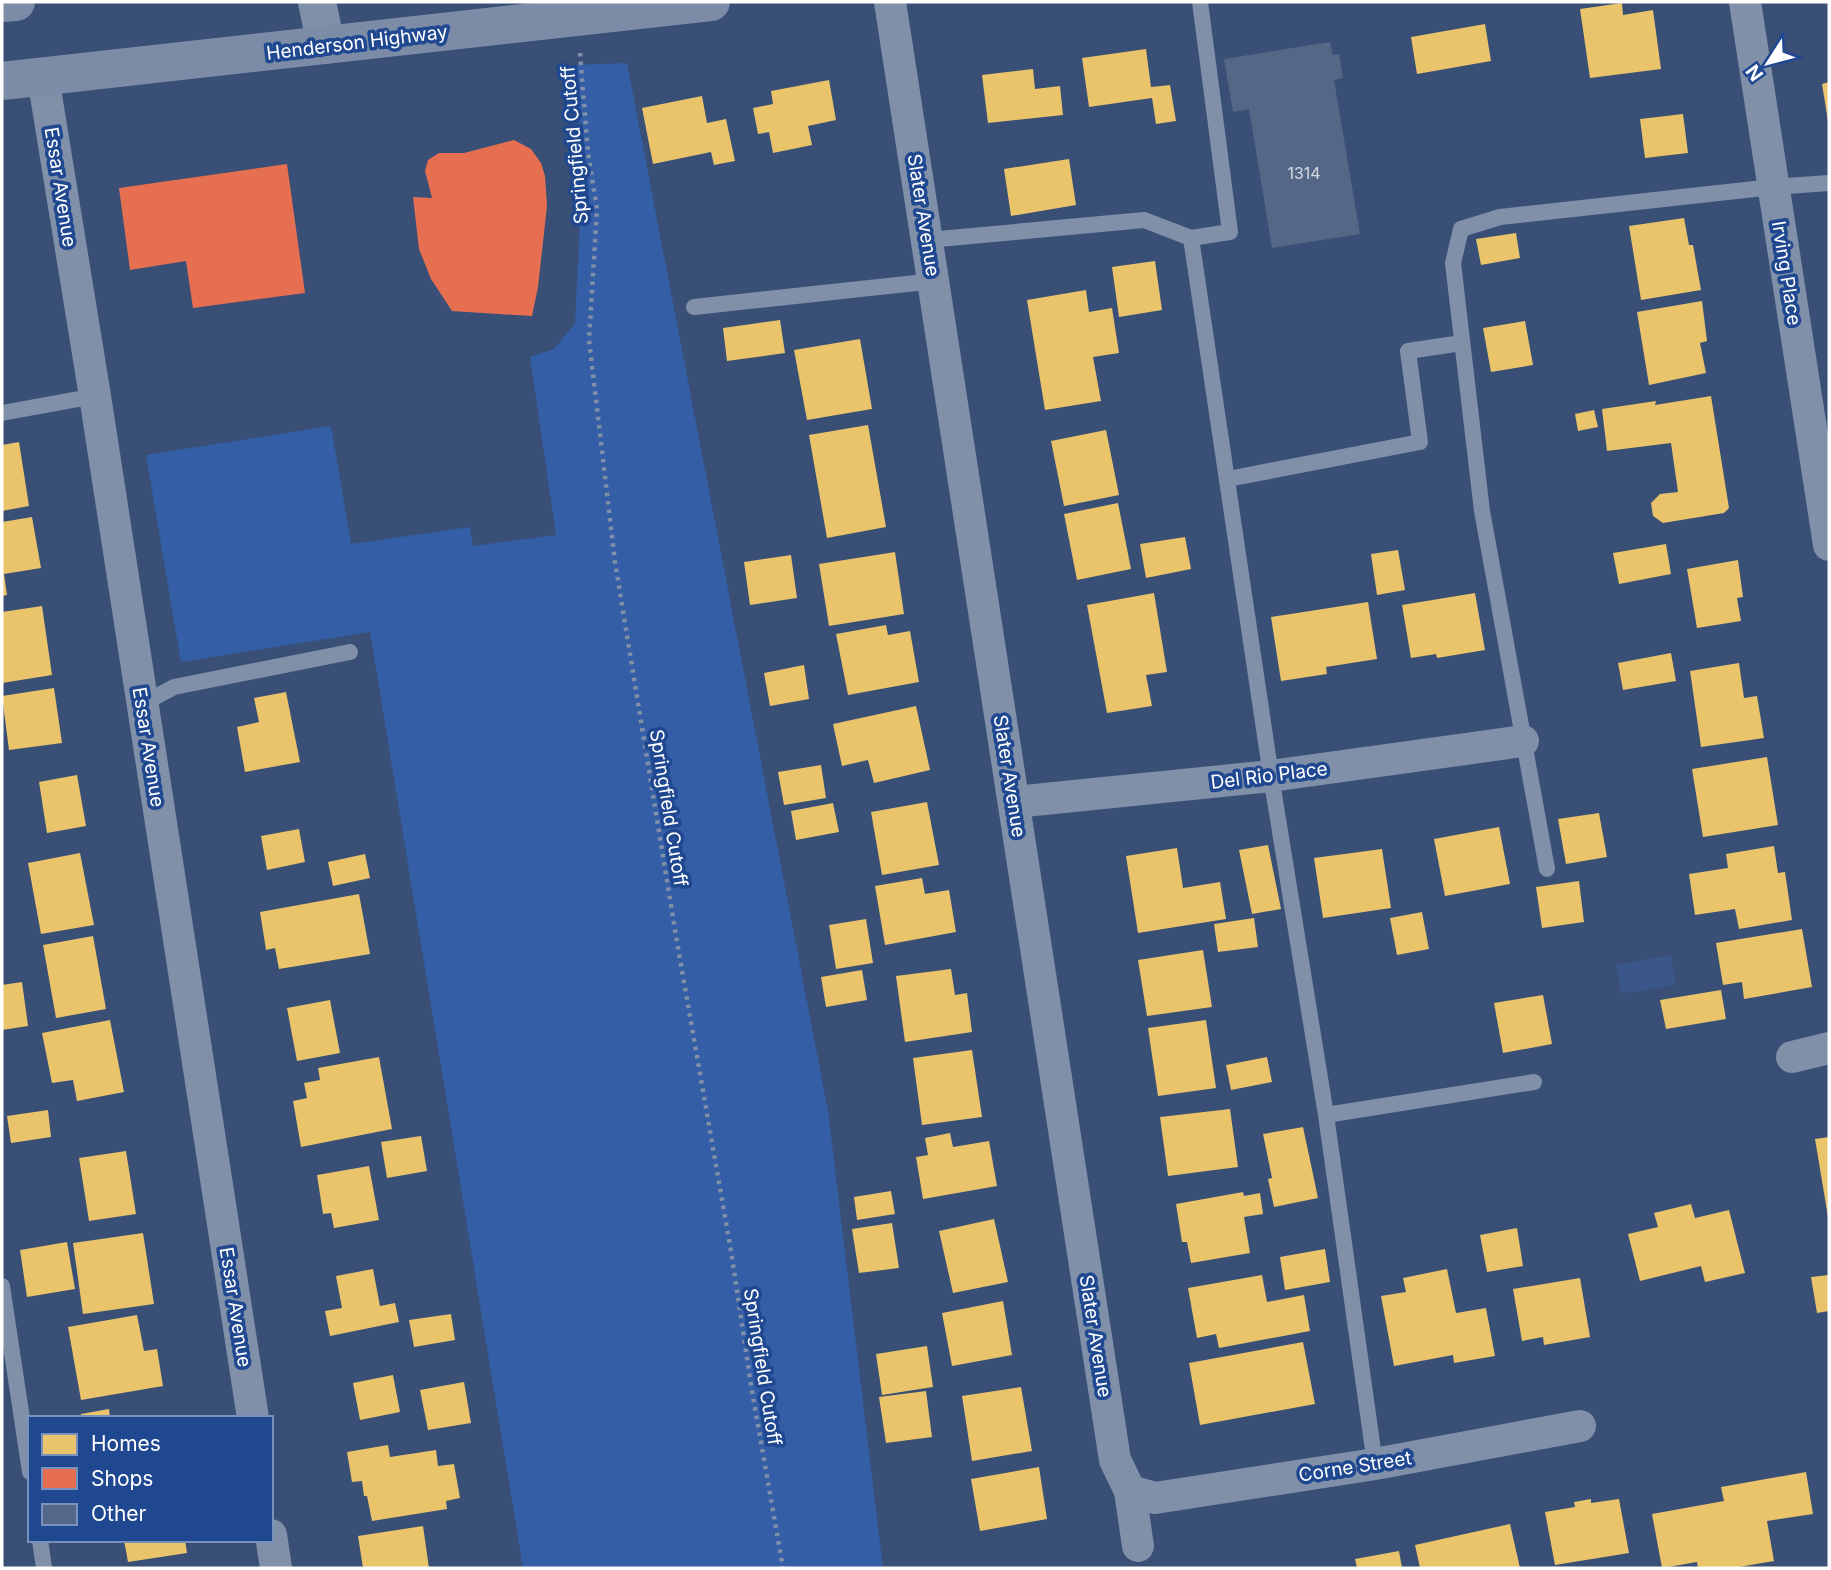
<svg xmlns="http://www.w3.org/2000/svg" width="1831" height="1570" viewBox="0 0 1831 1570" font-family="Inter,sans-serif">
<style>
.green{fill:#345ea6}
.water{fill:#3a568a}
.homes{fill:#e9c46a}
.shops{fill:#e76f51}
.building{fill:#556786}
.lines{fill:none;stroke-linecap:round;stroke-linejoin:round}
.path{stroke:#8090a9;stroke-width:4.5;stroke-dasharray:3.5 5;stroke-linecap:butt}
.service{stroke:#8090a9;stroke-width:16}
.minor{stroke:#8090a9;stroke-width:32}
.tertiary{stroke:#8090a9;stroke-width:38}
.secondary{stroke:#7c8ba6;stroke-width:38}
.labels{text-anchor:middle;stroke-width:7;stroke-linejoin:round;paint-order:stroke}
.number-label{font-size:16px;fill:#d4d9e1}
.street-label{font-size:19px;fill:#fff;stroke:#1f4890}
</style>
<rect width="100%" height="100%" fill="#394f76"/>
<path class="green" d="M627 63 828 1111 883 1568H523L370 632 181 662 146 455 331 426 351 544 470 527 473 546 556 535 530 357 554 349 575 323 583 161 573 65Z"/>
<path class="water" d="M1671 955 1676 985 1621 994 1616 965Z"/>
<g class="homes">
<path d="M1622 3 1623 15 1653 10 1661 69 1590 78 1580 9Z"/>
<path d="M1485 24 1491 61 1417 74 1411 37Z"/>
<path d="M1146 49 1151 87 1170 85 1176 121 1156 124 1152 98 1089 107 1082 58Z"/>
<path d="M1033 69 1035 89 1060 86 1063 115 988 123 982 75Z"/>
<path d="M829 80 836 120 808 126 812 145 773 153 769 132 758 134 753 108 773 104 771 91Z"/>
<path d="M1829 82V121H1828L1822 84Z"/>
<path d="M702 96 707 123 726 119 735 161 714 165 711 152 653 164 642 108Z"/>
<path d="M1683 114 1688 153 1645 158 1640 119Z"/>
<path d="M1069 159 1076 205 1011 216 1004 169Z"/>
<path d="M1684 218 1689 245H1693L1701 290 1641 300 1629 226Z"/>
<path d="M1516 233 1520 258 1481 265 1476 239Z"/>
<path d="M1155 261 1162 310 1119 317 1112 267Z"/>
<path d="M1086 290 1089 312 1112 308 1119 353 1093 357 1101 401 1045 410 1027 300Z"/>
<path d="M1702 301 1707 341 1700 343 1706 373 1649 385 1637 312Z"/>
<path d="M780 320 785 353 727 361 723 328Z"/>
<path d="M1525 321 1533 365 1491 372 1483 328Z"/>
<path d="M860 339 872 409 807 420 794 350Z"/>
<path d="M1711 396 1729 508 1724 513 1663 523 1653 516 1651 503 1660 494 1678 492 1671 443 1607 451 1602 409 1656 401 1655 405Z"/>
<path d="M1594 410 1598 427 1578 431 1575 414Z"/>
<path d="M868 425 886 527 827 538 809 435Z"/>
<path d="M1106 430 1119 495 1064 506 1051 441Z"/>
<path d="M19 442 29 506 2 511V445Z"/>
<path d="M1118 503 1131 569 1077 580 1064 514Z"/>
<path d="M32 517 41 568 4 574 7 595 2 596V522Z"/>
<path d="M1185 537 1191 569 1146 578 1140 544Z"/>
<path d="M1666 544 1671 574 1619 584 1613 553Z"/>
<path d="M1398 550 1405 590 1377 595 1371 554Z"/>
<path d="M895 552 904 614 829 626 819 564Z"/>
<path d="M791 555 797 598 750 605 744 562Z"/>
<path d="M1738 560 1743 597 1737 598 1741 621 1697 628 1687 569Z"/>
<path d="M1154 593 1167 672 1146 675 1152 706 1107 713 1087 605Z"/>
<path d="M1475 593 1485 650 1437 658 1436 654 1411 658 1402 605Z"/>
<path d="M1368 602 1377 659 1326 667 1327 674 1281 681 1271 617Z"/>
<path d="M42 606 52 675 2 683V612Z"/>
<path d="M886 625 888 635 910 631 919 682 848 695 836 634Z"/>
<path d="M1671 653 1676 681 1623 690 1618 663Z"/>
<path d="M1739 663 1744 698 1757 696 1764 738 1701 747 1690 671Z"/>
<path d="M804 665 809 699 770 706 764 673Z"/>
<path d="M54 688 62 743 9 750 2 696Z"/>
<path d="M286 692 300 762 245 772 237 727 259 722 254 698Z"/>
<path d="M916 706 930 770 874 783 868 760 842 766 833 724Z"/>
<path d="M1767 757 1778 825 1703 837 1692 769Z"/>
<path d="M821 765 826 798 784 805 778 772Z"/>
<path d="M77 775 86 826 47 833 39 782Z"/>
<path d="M927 802 939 865 882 875 871 812Z"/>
<path d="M833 803 839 832 796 840 791 811Z"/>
<path d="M1599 813 1607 857 1566 864 1558 819Z"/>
<path d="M1499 827 1510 884 1445 896 1434 839Z"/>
<path d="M299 829 305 862 267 870 261 836Z"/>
<path d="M1268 845 1281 909 1252 914 1239 850Z"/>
<path d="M1774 846 1778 873 1785 872 1792 920 1739 929 1735 909 1695 915 1689 874 1728 868 1726 854Z"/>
<path d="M1177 848 1183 888 1220 882 1226 919 1138 933 1126 856Z"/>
<path d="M1382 849 1391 908 1323 918 1314 858Z"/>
<path d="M80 853 94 925 41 934 28 863Z"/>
<path d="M365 854 370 878 333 886 328 862Z"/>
<path d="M922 878 925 894 949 890 956 932 885 945 875 886Z"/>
<path d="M1579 881 1584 922 1542 928 1536 887Z"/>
<path d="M359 894 370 954 279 969 275 948 266 950 260 912Z"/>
<path d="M1422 912 1429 949 1397 955 1390 918Z"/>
<path d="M1254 918 1258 947 1218 952 1214 924Z"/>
<path d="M866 919 873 963 836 969 829 925Z"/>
<path d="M1802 929 1812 987 1744 999 1742 982 1723 985 1716 943Z"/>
<path d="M93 936 106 1009 56 1018 43 945Z"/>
<path d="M1203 950 1212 1007 1147 1016 1138 960Z"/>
<path d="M951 969 955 995 967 993 972 1032 905 1042 896 976Z"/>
<path d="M862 970 867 1000 826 1007 821 977Z"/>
<path d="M22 982 28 1026 2 1030V985Z"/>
<path d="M1721 990 1726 1019 1666 1029 1660 1000Z"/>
<path d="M1543 995 1552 1044 1503 1053 1494 1003Z"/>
<path d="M330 1000 340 1053 297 1061 287 1008Z"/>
<path d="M110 1020 124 1092 77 1101 73 1080 52 1083 42 1033Z"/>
<path d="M1206 1020 1216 1088 1158 1096 1148 1028Z"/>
<path d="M972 1050 982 1117 922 1125 913 1058Z"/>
<path d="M379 1057 392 1129 301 1147 293 1101 307 1098 304 1083 320 1080 318 1068Z"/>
<path d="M1267 1057 1272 1082 1231 1090 1226 1065Z"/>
<path d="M1230 1109 1238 1167 1168 1176 1160 1117Z"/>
<path d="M48 1110 51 1137 11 1143 7 1116Z"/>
<path d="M1303 1127 1318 1198 1274 1207 1268 1179 1272 1178 1263 1134Z"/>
<path d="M950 1133 953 1147 989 1141 997 1186 923 1199 916 1157 928 1155 925 1138Z"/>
<path d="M421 1136 427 1171 387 1178 381 1142Z"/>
<path d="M1829 1137V1216L1828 1217 1815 1139Z"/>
<path d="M126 1151 136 1214 89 1221 79 1158Z"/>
<path d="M369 1166 379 1220 334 1228 331 1213 323 1214 317 1175Z"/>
<path d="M891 1191 895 1214 857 1220 854 1197Z"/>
<path d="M1243 1192 1244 1196 1260 1193 1263 1214 1244 1217 1250 1253 1191 1263 1187 1242H1182L1176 1204Z"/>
<path d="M1691 1204 1695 1218 1729 1210 1745 1273 1705 1282 1701 1266 1640 1281 1628 1234 1658 1227 1654 1213Z"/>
<path d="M994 1219 1008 1282 953 1293 939 1231Z"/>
<path d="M892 1223 899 1268 859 1273 852 1229Z"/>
<path d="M1517 1228 1523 1266 1487 1272 1480 1235Z"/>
<path d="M143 1233 154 1304 83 1314 73 1243Z"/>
<path d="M67 1242 75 1289 27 1297 20 1250Z"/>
<path d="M1325 1249 1330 1282 1285 1290 1280 1257Z"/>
<path d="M373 1269 380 1306 395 1303 399 1322 330 1336 325 1311 342 1308 336 1276Z"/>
<path d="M1447 1269 1456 1313 1486 1308 1495 1356 1454 1363 1453 1355 1394 1366 1381 1296 1406 1292 1403 1278Z"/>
<path d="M1262 1275 1267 1302 1304 1295 1310 1331 1219 1348 1216 1334 1197 1338 1188 1288Z"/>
<path d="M1829 1275V1311L1817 1313 1811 1277Z"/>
<path d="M1580 1278 1590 1337 1544 1345 1543 1337 1522 1341 1513 1289Z"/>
<path d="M1003 1301 1012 1355 952 1366 942 1313Z"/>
<path d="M451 1314 455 1340 414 1347 409 1320Z"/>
<path d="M137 1315 144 1351 157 1349 163 1386 81 1400 68 1327Z"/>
<path d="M1303 1342 1315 1404 1200 1425 1189 1363Z"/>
<path d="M927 1346 933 1387 882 1395 876 1354Z"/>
<path d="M393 1375 400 1412 360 1420 353 1383Z"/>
<path d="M464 1382 471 1423 428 1430 420 1390Z"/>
<path d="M1021 1387 1032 1451 972 1461 962 1396Z"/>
<path d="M926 1391 932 1437 886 1443 879 1397Z"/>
<path d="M109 1409 110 1418H81V1414Z"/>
<path d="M388 1445 390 1457 436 1450 438 1466 454 1464 460 1498 446 1501 447 1509 372 1521 367 1496H364L362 1481 352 1482 347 1452Z"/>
<path d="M1039 1467 1047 1519 980 1531 971 1479Z"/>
<path d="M1806 1472 1813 1514 1767 1521 1774 1561 1733 1568H1698L1697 1562 1662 1568 1652 1514 1724 1501 1721 1487Z"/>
<path d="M1591 1499V1503L1619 1499 1629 1553 1555 1565 1545 1512 1575 1507 1574 1502Z"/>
<path d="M1510 1524 1520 1568H1420L1415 1545Z"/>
<path d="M423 1526 429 1568H363L358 1536Z"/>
<path d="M124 1540H185L187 1553 128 1562Z"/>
<path d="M1399 1551 1402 1568H1357L1355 1559Z"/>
</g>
<g class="shops">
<path d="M514 140 531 149 541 163 545 176 547 206 538 287 532 316 452 311 431 279 419 249 413 197 432 198 425 171 428 160 439 153H464Z"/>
<path d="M287 164 305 293 193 308 186 261 130 270 119 188Z"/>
</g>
<path class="building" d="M1330 42 1333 55 1339 54 1343 78 1334 80 1360 234 1272 248 1249 109 1233 112 1224 59Z"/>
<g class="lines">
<path class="path" d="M580 53 588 153 597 209 589 340 615 562 677 942 731 1251 751 1385 783 1568"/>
<g class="service">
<path d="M1200 2 1230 232 1191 238 1271 776 1326 1115 1375 1464"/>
<path d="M928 240 1144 220 1191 238"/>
<path d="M694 307 934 281"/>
<path d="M2 413 95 396"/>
<path d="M1228 479 1420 442 1408 351 1462 343"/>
<path d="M142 704 174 687 350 652"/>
<path d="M1547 869 1482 511 1453 263 1461 229 1500 217 1773 187 1829 183"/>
<path d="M1326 1115 1534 1082"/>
<path d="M2 1286 30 1472"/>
<path d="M40 1540 44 1568"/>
</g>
<g class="minor">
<path d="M890 2 1115 1460 1130 1491 1138 1546"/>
<path d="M1745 2 1829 545"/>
<path d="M43 77 95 396 253 1418"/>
<path d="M1014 802 1271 776 1523 741"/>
<path d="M1792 1057 1829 1048"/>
<path d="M1130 1491 1155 1498 1375 1464 1580 1426"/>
<path d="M271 1535 276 1568"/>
</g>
<path class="tertiary" d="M317 2 326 45"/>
<g class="secondary">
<path d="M2 3 16 2"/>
<path d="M2 81 711 2"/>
</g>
</g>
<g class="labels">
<g class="number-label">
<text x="1304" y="179">1314</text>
</g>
<g class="street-label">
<text transform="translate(357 42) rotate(-7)" y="7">Henderson Highway</text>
<text transform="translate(574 145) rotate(-95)" y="7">Springfield Cutoff</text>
<text transform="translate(61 187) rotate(81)" y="7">Essar Avenue</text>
<text transform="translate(924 215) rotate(81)" y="7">Slater Avenue</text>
<text transform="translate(1787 273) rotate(81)" y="7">Irving Place</text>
<text transform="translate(149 747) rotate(81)" y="7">Essar Avenue</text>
<text transform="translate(1269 775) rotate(-7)" y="7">Del Rio Place</text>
<text transform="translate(1010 776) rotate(81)" y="7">Slater Avenue</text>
<text transform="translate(669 808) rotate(81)" y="7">Springfield Cutoff</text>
<text transform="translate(236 1307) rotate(81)" y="7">Essar Avenue</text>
<text transform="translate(1096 1336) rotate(81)" y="7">Slater Avenue</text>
<text transform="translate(763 1367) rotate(81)" y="7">Springfield Cutoff</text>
<text transform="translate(1355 1466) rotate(-9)" y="7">Corne Street</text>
</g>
</g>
<rect width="1831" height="1570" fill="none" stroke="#ffffff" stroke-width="7"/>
<rect x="28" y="1416" width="245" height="126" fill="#1f4890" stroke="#7991bc" stroke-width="2"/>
<rect x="42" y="1434" width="35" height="21" fill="#e9c46a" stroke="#7991bc" stroke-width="2"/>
<text x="91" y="1451" font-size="21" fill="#ffffff">Homes</text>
<rect x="42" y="1468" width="35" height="21" fill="#e76f51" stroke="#7991bc" stroke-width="2"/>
<text x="91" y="1486" font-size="21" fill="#ffffff">Shops</text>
<rect x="42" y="1504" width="35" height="21" fill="#556786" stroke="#7991bc" stroke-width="2"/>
<text x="91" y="1521" font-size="21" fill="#ffffff">Other</text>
<g transform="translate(1768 63) rotate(234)" stroke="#1f4890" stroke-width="5" paint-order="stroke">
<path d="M0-5L12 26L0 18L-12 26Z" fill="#ffffff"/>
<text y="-10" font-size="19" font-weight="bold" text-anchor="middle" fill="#ffffff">N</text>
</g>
</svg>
